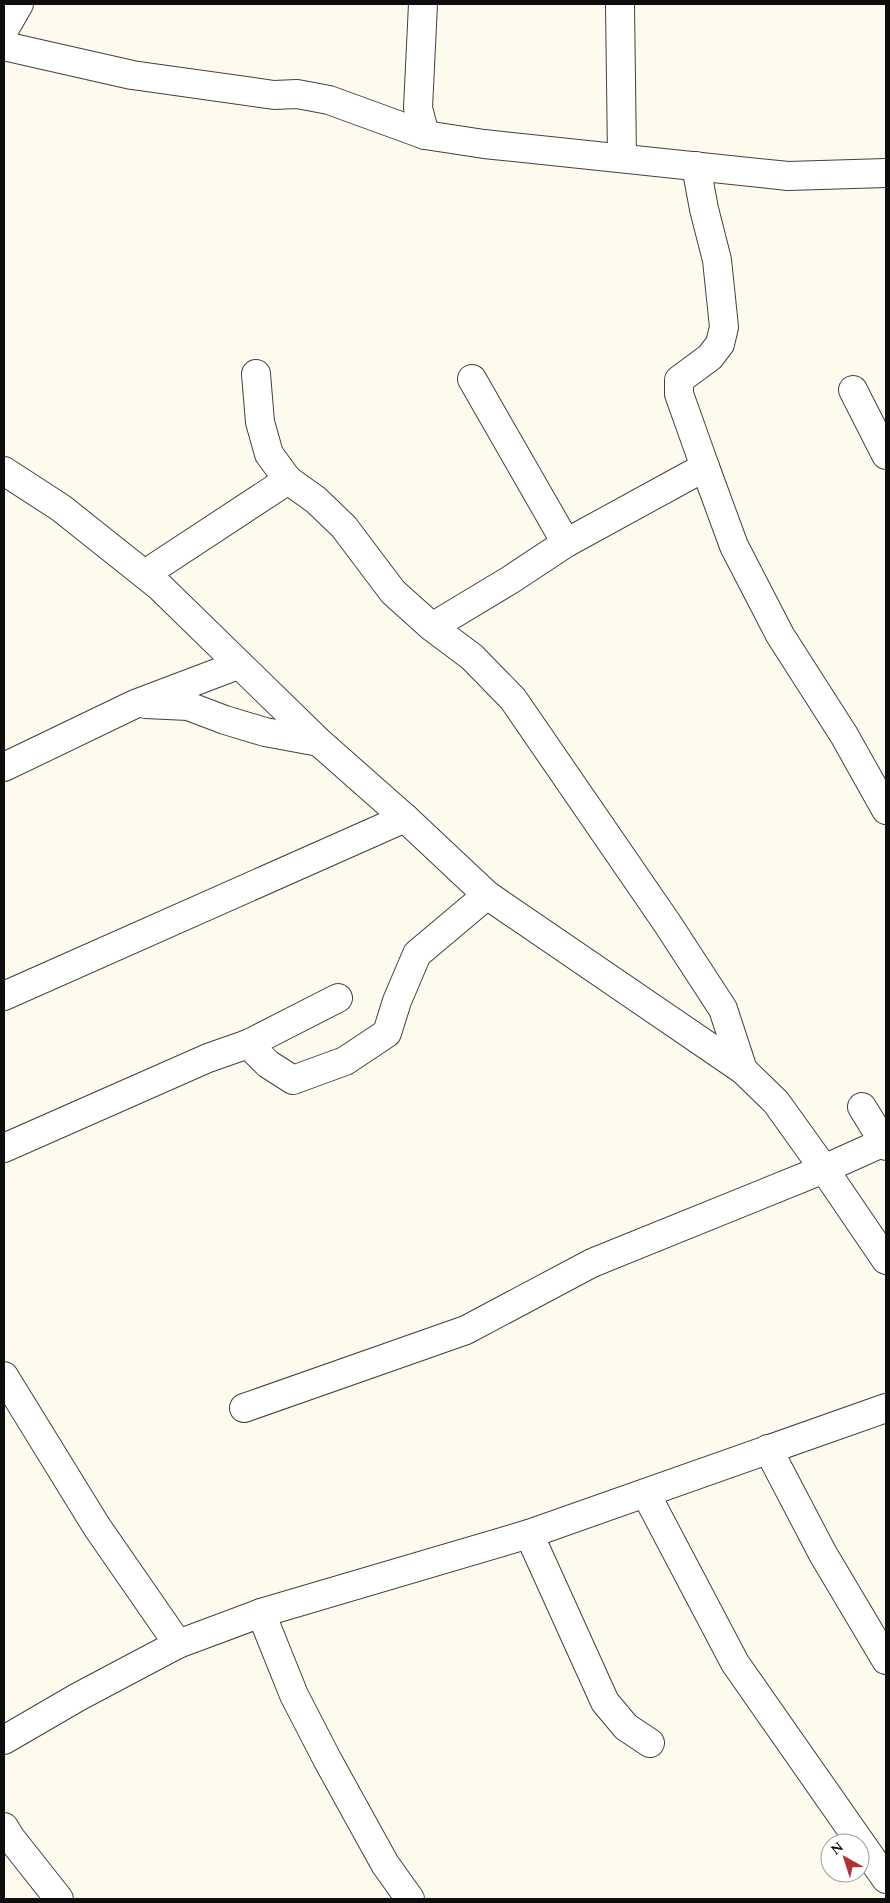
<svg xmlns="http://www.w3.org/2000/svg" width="890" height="1903" viewBox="0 0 890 1903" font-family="Spectral,serif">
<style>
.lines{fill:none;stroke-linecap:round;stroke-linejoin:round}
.minor-casing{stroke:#404040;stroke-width:30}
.minor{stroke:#fff;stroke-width:28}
</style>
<rect width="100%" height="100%" fill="#fefbee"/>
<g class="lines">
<g class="minor-casing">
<g id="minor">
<path d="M423 4 418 108 425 135"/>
<path d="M620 4 622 158"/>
<path d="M4 30 19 4"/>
<path d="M4 46 132 75 274 95 297 94 329 100 425 135 484 144 788 176 886 173"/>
<path d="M256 374 260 422 269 454 288 480 316 500 344 527 393 592 432 627 472 657 513 699 667 923 723 1009 743 1070"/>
<path d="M472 379 566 543"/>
<path d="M853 390 886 455"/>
<path d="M705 467 734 546 780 635 844 735 886 810"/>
<path d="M4 471 61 508 159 586 319 742 405 818 4 996"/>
<path d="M145 574 288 480"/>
<path d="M432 627 510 580 566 543 705 467 679 394V380L710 357 720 344 724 327 717 260 704 209 696 166"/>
<path d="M146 704 188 706 225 720 265 732 319 742"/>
<path d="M4 767 135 704 238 665"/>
<path d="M405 818 487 895 743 1070 776 1102 824 1169 886 1260"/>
<path d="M248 1044 268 1064 293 1080 345 1061 387 1033 397 1001 417 954 487 895"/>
<path d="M862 1107 886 1146"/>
<path d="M4 1148 208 1058 248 1044 338 998"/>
<path d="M4 1376 97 1527 178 1644"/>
<path d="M244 1408 466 1330 592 1263 824 1169 884 1142"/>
<path d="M768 1449 823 1554 886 1660"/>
<path d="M646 1494 735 1663 886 1879"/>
<path d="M529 1534 605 1702 626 1727 650 1743"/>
<path d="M261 1613 294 1695 327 1759 385 1864 410 1899"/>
<path d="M4 1740 78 1697 178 1644 261 1613 529 1534 886 1408"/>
<path d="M4 1827 10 1837 59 1899"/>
</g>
</g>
<use href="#minor" class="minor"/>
</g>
<rect width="890" height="1903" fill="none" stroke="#0d0d0d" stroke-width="10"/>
<g transform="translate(845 1858) rotate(321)"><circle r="24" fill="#ffffff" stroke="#9e9e9e"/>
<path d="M0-4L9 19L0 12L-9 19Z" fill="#b23032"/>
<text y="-8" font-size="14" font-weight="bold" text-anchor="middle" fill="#0d0d0d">N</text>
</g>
</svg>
